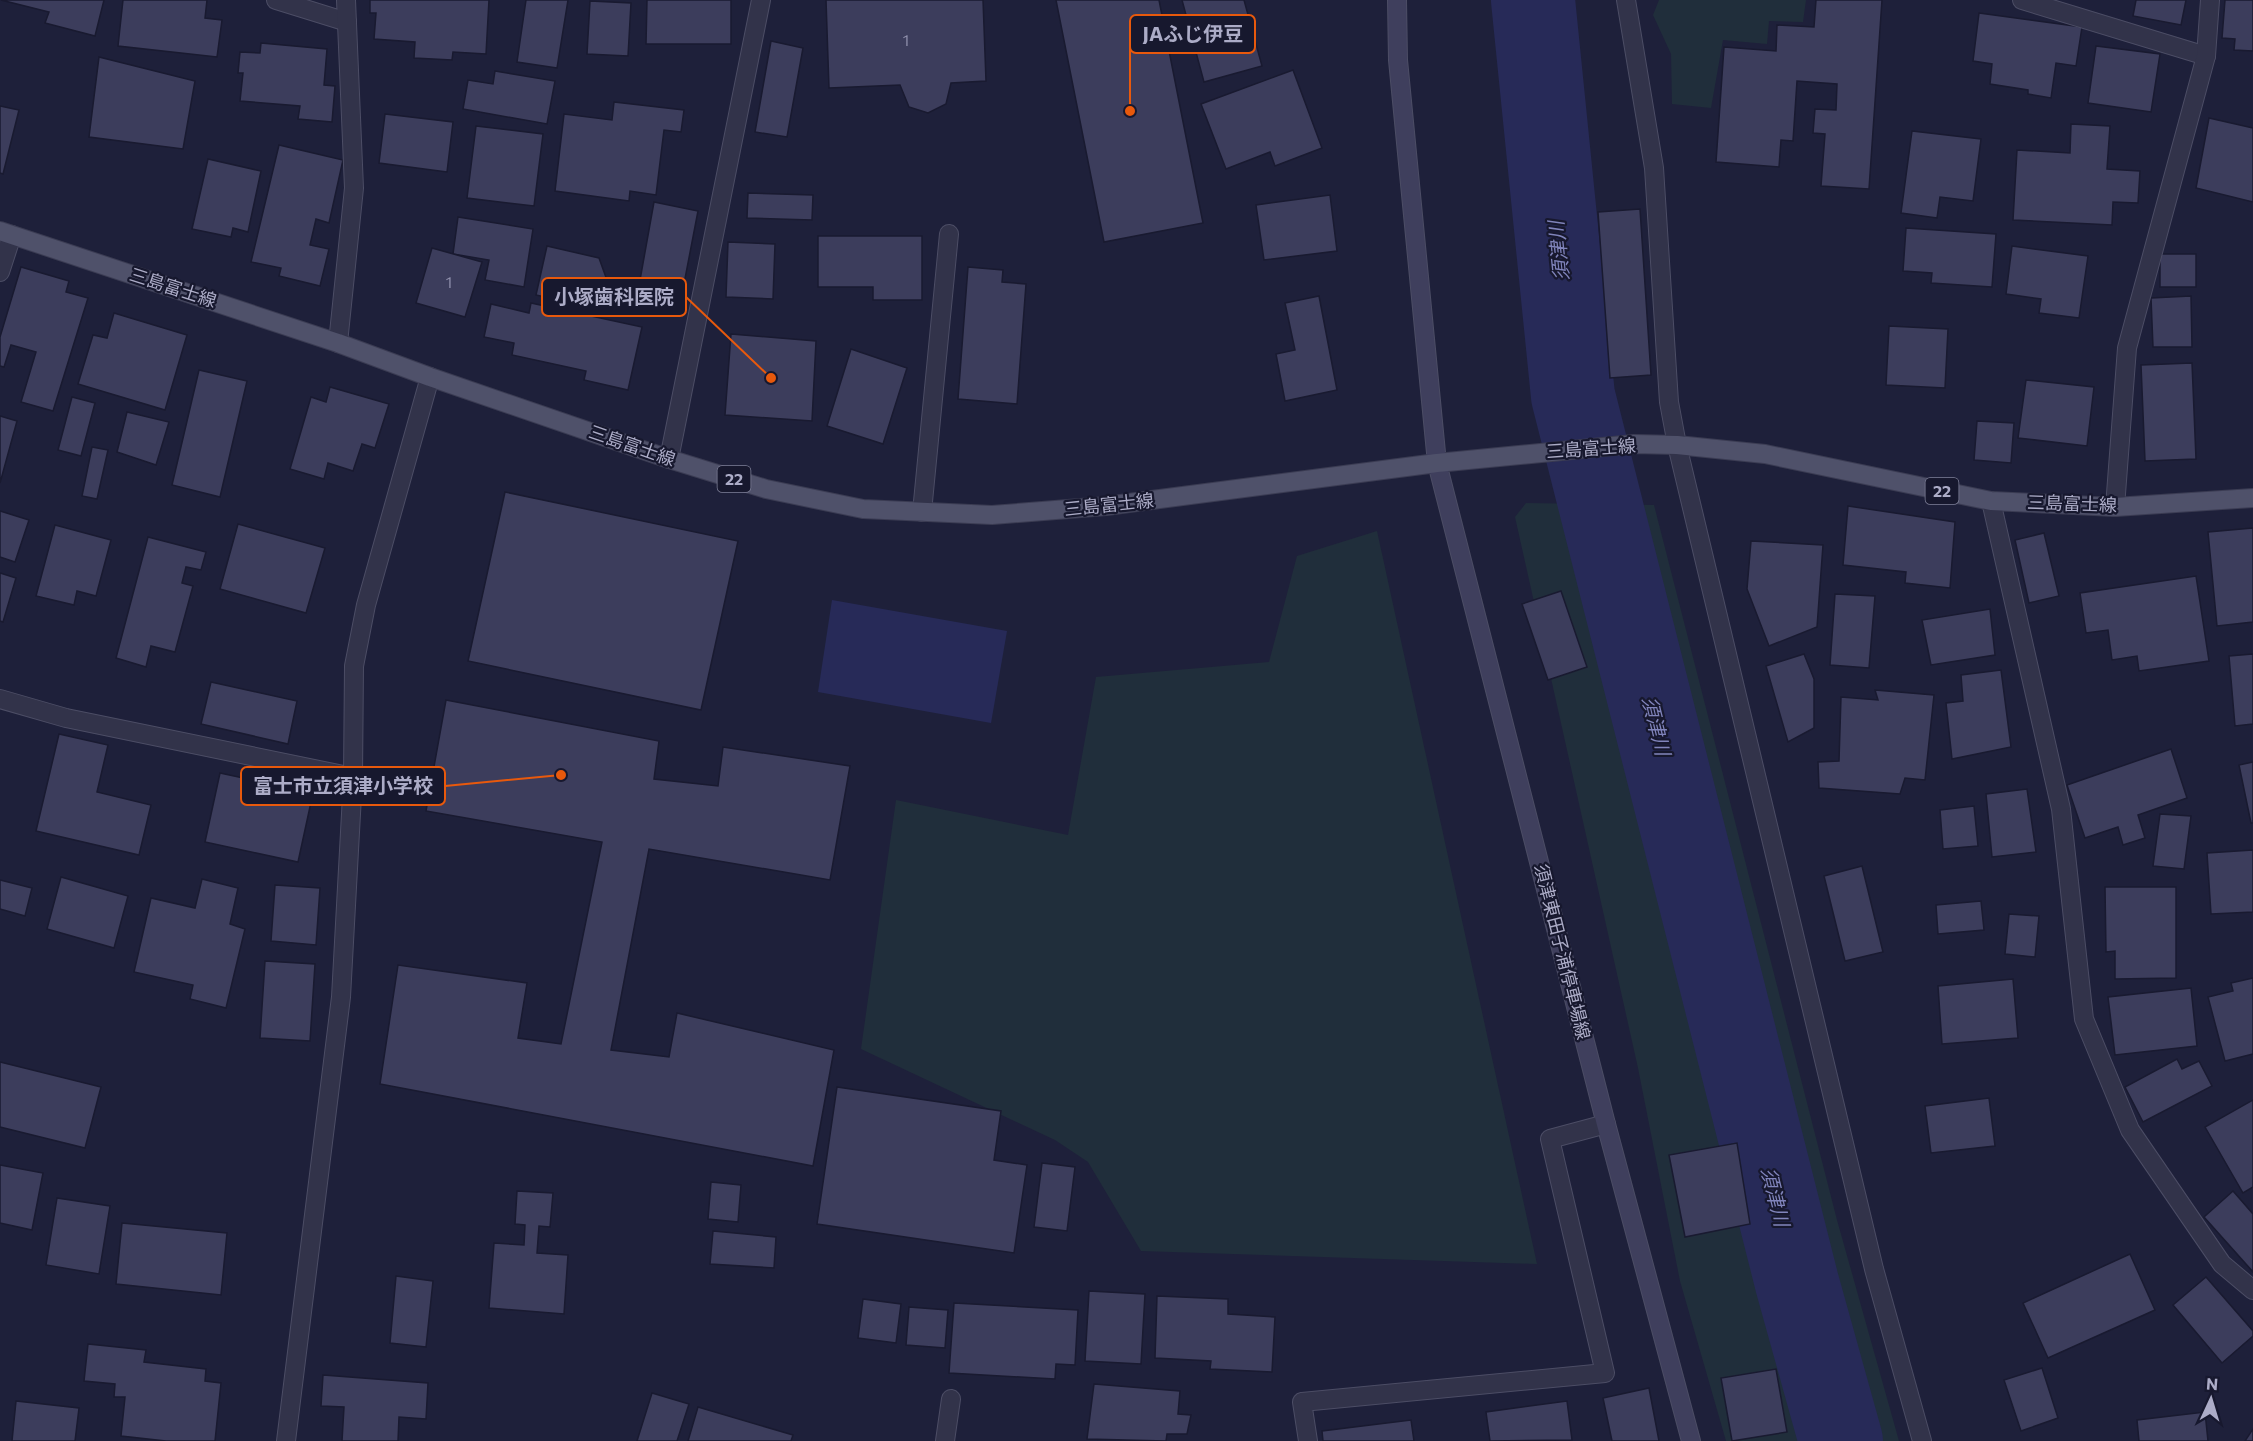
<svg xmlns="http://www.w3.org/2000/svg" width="2253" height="1441" viewBox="0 0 2253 1441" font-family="Commissioner,'Noto Sans JP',sans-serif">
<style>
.green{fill:#202e3b}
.water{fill:#272a58}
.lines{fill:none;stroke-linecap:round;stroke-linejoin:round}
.river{stroke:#272a58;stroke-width:84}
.building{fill:#3c3d5c;stroke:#191a30;stroke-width:1.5}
.lane-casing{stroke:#4c4d65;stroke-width:20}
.street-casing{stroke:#4c4d65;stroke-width:20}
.secondary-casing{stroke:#4c4d65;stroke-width:20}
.primary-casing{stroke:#3b3c53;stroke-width:20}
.lane{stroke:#32334a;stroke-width:18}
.street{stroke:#32334a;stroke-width:18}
.secondary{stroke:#3f3f5d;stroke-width:18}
.primary{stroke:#4f516a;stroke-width:18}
.labels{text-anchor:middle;stroke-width:4.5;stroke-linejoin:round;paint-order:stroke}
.number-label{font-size:15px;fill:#9090ac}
.shield{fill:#17182e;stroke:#7f8099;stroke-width:1.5}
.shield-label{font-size:16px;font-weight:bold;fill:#acacc7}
.street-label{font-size:18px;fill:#acacc7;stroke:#17182e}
.water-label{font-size:20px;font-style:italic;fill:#8084bb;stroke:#17182e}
.leader{fill:none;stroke:#e8590c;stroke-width:2}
.callout-dot{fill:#e8590c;stroke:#17182e;stroke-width:2}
.callout{fill:#17182e;stroke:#e8590c;stroke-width:2}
.callout-label{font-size:20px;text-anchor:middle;font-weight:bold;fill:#acacc7}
</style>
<rect width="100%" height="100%" fill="#1e203a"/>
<g class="green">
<path d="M1659 0H1806L1803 22 1769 21 1767 44 1723 40 1711 108 1672 104 1671 54 1653 15Z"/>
<path d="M1526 503 1654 505 1837 1220 1899 1441H1726L1680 1281 1638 1068 1515 517Z"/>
<path d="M1377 531 1537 1264 1141 1251 1088 1162 1055 1140 861 1049 896 800 1068 835 1096 677 1269 662 1297 556Z"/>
</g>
<path class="water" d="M832 600 1007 631 991 723 818 692Z"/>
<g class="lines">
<path class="river" d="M1533 0 1573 396 1797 1283 1841 1441"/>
</g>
<g class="building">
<path d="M1 0H104L95 36 45 23 49 12Z"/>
<path d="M123 0H207L205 18 222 20 217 57 118 46Z"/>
<path d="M370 0H489L486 54 453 52 452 60 414 58 415 42 374 39 376 13H370Z"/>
<path d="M526 0H568L557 68 517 62Z"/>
<path d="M647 0H731V44H646Z"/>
<path d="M826 0H983L986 81 951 83 946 104 928 113 909 107 900 85 829 88Z"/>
<path d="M1056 0H1159L1203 223 1104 242Z"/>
<path d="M1182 0H1244L1262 66 1204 82Z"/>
<path d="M1816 0H1882L1869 189 1821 186 1825 134 1813 133 1815 109 1836 110 1837 84 1797 81 1793 141 1781 140 1779 167 1716 162 1724 47 1776 51 1777 25 1814 27Z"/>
<path d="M2136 0H2186L2181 25 2133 16Z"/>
<path d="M2225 0H2253V51L2234 50 2235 39 2222 38Z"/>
<path d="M590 1 631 3 628 56 587 54Z"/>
<path d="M1979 13 2082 27 2076 66 2056 63 2051 98 2028 94V90L1990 84 1992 64 1973 61Z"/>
<path d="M771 41 803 48 787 137 755 132Z"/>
<path d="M261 43 327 49 324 85 335 86 332 122 298 119 300 106 240 101 243 73H238L240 52 260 53Z"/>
<path d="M2096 46 2160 54 2151 112 2088 103Z"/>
<path d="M99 57 195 81 183 149 89 137Z"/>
<path d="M1293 70 1322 148 1275 166 1270 152 1226 169 1201 104Z"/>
<path d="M495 71 555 81 547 124 463 109 468 80 493 84Z"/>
<path d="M614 102 684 110 681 132 664 130 656 195 630 191 629 201 555 191 564 114 612 120Z"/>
<path d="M0 106 19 110 3 174 0 173Z"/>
<path d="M385 114 453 122 447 172 379 163Z"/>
<path d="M2209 118 2253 128V202L2196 188Z"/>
<path d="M2071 124 2110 126 2107 169 2140 171 2138 203 2113 202 2112 225 2013 220 2017 150 2070 153Z"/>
<path d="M476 126 543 134 534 206 467 198Z"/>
<path d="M1912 131 1981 139 1973 201 1940 197 1937 218 1901 213Z"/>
<path d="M279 145 343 160 329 223 316 219 310 245 329 249 320 286 279 276 281 268 251 262Z"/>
<path d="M208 159 261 171 248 232 233 228 231 237 192 229Z"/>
<path d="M748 193 813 195 812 220 747 218Z"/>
<path d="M1330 195 1337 251 1264 260 1256 205Z"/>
<path d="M654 202 698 211 683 289 640 280Z"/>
<path d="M1640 209 1651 375 1610 378 1598 212Z"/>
<path d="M458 217 533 229 524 287 485 280 489 260 453 254Z"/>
<path d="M1906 228 1996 234 1992 287 1931 283 1932 273 1903 271Z"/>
<path d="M818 236H922V300H873V287H818Z"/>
<path d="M728 242 775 244 773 299 726 297Z"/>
<path d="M547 246 599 258 608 283 601 310 536 295Z"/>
<path d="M2012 246 2088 256 2079 318 2039 313 2041 299 2006 294Z"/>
<path d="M432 248 482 262 465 317 416 303Z"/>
<rect x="2160" y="254" width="36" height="33"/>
<path d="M21 267 69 281 66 292 88 298 53 411 21 402 36 352 11 345 4 367 0 366V337Z"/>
<path d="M968 267 1003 270 1002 282 1026 284 1017 404 958 399Z"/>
<path d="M1319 296 1337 390 1285 401 1276 354 1295 350 1285 303Z"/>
<path d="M2191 296 2192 347H2153L2151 298Z"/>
<path d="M531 303 642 327 628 390 584 380 586 371 512 355 514 343 484 337 491 304 529 313Z"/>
<path d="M114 313 187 335 165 410 78 384 93 335 107 338Z"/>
<path d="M1889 326 1948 329 1945 388 1886 385Z"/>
<path d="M731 334 816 341 812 421 725 415Z"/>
<path d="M851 349 907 368 883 444 827 426Z"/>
<path d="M2192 363 2196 459 2145 461 2141 365Z"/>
<path d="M199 370 247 381 220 497 172 485Z"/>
<path d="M2026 380 2094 387 2087 446 2018 438Z"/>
<path d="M330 387 389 404 375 448 362 444 353 471 328 463 324 479 290 469 311 397 326 402Z"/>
<path d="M72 397 95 403 81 456 58 450Z"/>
<path d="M127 412 169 422 156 465 117 452Z"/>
<path d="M0 416 17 421 0 483Z"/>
<path d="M1977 421 2014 423 2011 463 1974 460Z"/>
<path d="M92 447 108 450 97 499 82 496Z"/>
<path d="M505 492 738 541 701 710 468 661Z"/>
<path d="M1848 506 1955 522 1950 588 1905 583 1906 572 1843 565Z"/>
<path d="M0 511 29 520 15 562 0 557Z"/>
<path d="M238 524 325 548 306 613 220 589Z"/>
<path d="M55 525 111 540 96 596 77 591 74 605 36 596Z"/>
<path d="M2253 528V622L2217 626 2208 532Z"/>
<path d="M2044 533 2059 596 2029 603 2015 540Z"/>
<path d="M148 537 206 552 201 570 186 567 182 583 193 586 175 652 151 646 146 667 116 658Z"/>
<path d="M1751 541 1823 545 1817 627 1769 646 1747 589Z"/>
<path d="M0 573 16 578 3 622 0 621Z"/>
<path d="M2196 576 2209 661 2139 671 2137 656 2112 660 2108 630 2086 633 2080 593Z"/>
<path d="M1561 591 1587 667 1548 680 1522 604Z"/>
<path d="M1835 594 1875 596 1869 668 1830 665Z"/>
<path d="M1990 609 1995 655 1931 665 1922 620Z"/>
<path d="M1804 654 1814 679V728L1788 742 1766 666Z"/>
<path d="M2253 654V724L2235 726 2229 656Z"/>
<path d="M2001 670 2011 747 1952 759 1946 703 1963 701 1961 675Z"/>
<path d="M211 682 297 701 288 744 201 724Z"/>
<path d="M1875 690 1934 695 1925 780 1905 778 1900 794 1819 788 1818 762 1839 761 1841 697 1878 700Z"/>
<path d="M446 700 659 741 654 779 718 786 723 747 850 766 830 880 649 849 611 1050 669 1057 677 1013 834 1050 813 1166 380 1084 398 965 527 983 518 1038 561 1044 602 842 426 811Z"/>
<path d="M59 734 108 745 97 792 151 805 139 855 36 831Z"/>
<path d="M2171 749 2187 798 2138 815 2145 838 2123 845 2118 827 2085 838 2067 785Z"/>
<path d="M2253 762V823H2251L2239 765Z"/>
<path d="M220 773 313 793 298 862 205 842Z"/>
<path d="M2027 789 2036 852 1992 857 1986 794Z"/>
<path d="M1974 806 1978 846 1943 849 1940 810Z"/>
<path d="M2160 814 2191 816 2184 869 2153 866Z"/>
<path d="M2253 850V912L2211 914 2207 853Z"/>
<path d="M1862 866 1883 952 1845 961 1824 876Z"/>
<path d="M61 877 128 896 114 948 47 929Z"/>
<path d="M202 879 238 888 230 924 245 929 226 1008 190 999 193 985 134 972 151 898 195 908Z"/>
<path d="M0 880 32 888 25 916 0 909Z"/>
<path d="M275 885 320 888 316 945 271 941Z"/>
<path d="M2105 887H2176V978L2115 979V951L2106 952Z"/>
<path d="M1981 901 1984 930 1938 934 1936 905Z"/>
<path d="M2009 914 2039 916 2035 957 2005 954Z"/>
<path d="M265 961 315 964 310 1041 260 1038Z"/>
<path d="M2253 978V1054L2225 1061 2208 997 2233 991 2231 983Z"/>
<path d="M2013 979 2018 1038 1942 1044 1938 986Z"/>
<path d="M2191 988 2197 1046 2115 1055 2108 997Z"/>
<path d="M2177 1059 2182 1069 2199 1061 2212 1086 2143 1122 2125 1087Z"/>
<path d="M0 1062 101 1087 85 1148 0 1127Z"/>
<path d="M837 1087 1001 1111 994 1160 1027 1165 1014 1253 817 1224Z"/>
<path d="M1989 1098 1995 1146 1931 1153 1925 1106Z"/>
<path d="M2253 1100V1187L2243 1193 2205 1127Z"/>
<path d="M1737 1143 1750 1224 1685 1237 1669 1155Z"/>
<path d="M1042 1163 1075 1167 1067 1231 1034 1227Z"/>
<path d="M0 1165 43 1173 32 1230 0 1223Z"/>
<path d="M711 1182 741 1185 738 1222 708 1219Z"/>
<path d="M517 1191 553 1193 550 1227 539 1226 537 1253 568 1255 564 1314 489 1308 494 1243 524 1245 525 1225 515 1224Z"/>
<path d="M2233 1191 2253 1214V1272L2204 1217Z"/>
<path d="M57 1198 110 1206 99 1274 46 1265Z"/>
<path d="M122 1223 227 1233 221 1295 116 1284Z"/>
<path d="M713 1231 776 1237 774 1268 710 1264Z"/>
<path d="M2130 1254 2155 1310 2048 1358 2023 1303Z"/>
<path d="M396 1276 433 1281 426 1347 390 1343Z"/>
<path d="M2206 1277 2253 1331V1336L2222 1363 2173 1305Z"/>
<path d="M1089 1291 1145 1294 1141 1364 1085 1361Z"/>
<path d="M1157 1296 1228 1299V1314L1275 1317 1272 1372 1210 1369 1211 1361 1155 1358Z"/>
<path d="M863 1299 901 1304 896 1343 858 1338Z"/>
<path d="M954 1303 1078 1310 1075 1365 1056 1364 1055 1379 949 1373Z"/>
<path d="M909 1307 948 1310 945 1348 906 1345Z"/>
<path d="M88 1344 146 1350 144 1362 206 1369 205 1381 221 1383 215 1441H166L121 1436 125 1397H114L115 1384 84 1381Z"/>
<path d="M2042 1368 2058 1418 2021 1431 2004 1380Z"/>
<path d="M1776 1369 1787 1432 1732 1441 1721 1378Z"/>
<path d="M323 1375 428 1383 426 1419 399 1417 398 1441H342L344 1407 321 1406Z"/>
<path d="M1094 1384 1180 1391 1178 1414 1191 1415 1187 1434H1167L1166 1441 1087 1439Z"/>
<path d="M1649 1388 1659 1441H1612L1603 1398Z"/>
<path d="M652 1393 689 1404 677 1441H637Z"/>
<path d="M16 1401 79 1408 75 1441H12Z"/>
<path d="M1567 1401 1572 1440 1490 1441 1486 1412Z"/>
<path d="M698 1407 793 1435 791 1441H688Z"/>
<path d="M2205 1412 2208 1441H2139L2137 1420Z"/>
<path d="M1411 1420 1414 1441H1323L1322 1431Z"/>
<path d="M2253 1429V1441H2245Z"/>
</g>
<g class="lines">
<g class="lane-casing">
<g id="lane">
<path d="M0 272 12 235"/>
<path d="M0 699 66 718 353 777"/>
</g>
</g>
<g class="street-casing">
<g id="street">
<path d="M276 0 347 22"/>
<path d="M1626 0 1654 168 1669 402 1677 445 1874 1269 1922 1441"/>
<path d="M2022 0 2206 56"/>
<path d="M338 343 354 188 346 0"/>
<path d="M669 459 761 0"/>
<path d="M1991 501 2061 809 2084 1019 2130 1130 2222 1264 2253 1290"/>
<path d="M2115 507 2127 348 2206 56 2210 0"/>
<path d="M922 512 949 234"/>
<path d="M286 1441 341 997 353 777 354 666 366 605 430 377"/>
<path d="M945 1441 951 1399"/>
<path d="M1308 1441 1302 1402 1605 1373 1550 1139 1606 1124"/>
</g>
</g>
<g class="secondary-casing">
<path id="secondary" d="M1397 0 1398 60 1437 463 1606 1124 1691 1441"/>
</g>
<g class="primary-casing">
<path id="primary" d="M0 231 338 343 430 377 669 459 766 489 863 509 992 515 1106 506 1437 463 1634 444 1677 445 1765 454 1991 501 2115 507 2253 498"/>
</g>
<use href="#lane" class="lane"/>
<use href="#street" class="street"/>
<use href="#secondary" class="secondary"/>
<use href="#primary" class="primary"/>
</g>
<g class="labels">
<g class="number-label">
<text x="906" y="46">1</text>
<text x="449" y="288">1</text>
</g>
<g class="shield">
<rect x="717.5" y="466" width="33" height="26" rx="4.5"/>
<rect x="1925.5" y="478" width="33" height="26" rx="4.5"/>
</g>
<g class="shield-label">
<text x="734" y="485">22</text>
<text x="1942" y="497">22</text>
</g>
<g class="street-label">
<text transform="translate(173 288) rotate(18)" y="6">三島富士線</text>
<text transform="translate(632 446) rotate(19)" y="6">三島富士線</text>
<text transform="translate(1591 449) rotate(-4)" y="6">三島富士線</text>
<text transform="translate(2072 504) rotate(2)" y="6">三島富士線</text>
<text transform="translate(1109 505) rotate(-6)" y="6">三島富士線</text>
<text transform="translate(1562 952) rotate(76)" y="6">須津東田子浦停車場線</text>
</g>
<g class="water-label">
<text transform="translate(1559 251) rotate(-96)" y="7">須津川</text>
<text transform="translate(1656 726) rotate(76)" y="7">須津川</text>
<text transform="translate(1775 1197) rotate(76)" y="7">須津川</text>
</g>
</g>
<path class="leader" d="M1130 111L1130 34M771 378L686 297M561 775L445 786"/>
<g class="callout-dot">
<circle cx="1130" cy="111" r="6"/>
<circle cx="771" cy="378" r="6"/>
<circle cx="561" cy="775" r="6"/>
</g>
<g class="callout">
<rect x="1130" y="15" width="125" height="38" rx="6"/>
<rect x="542" y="278" width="144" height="38" rx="6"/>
<rect x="241" y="767" width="204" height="38" rx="6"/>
</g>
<g class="callout-label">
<text x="1193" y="41">JAふじ伊豆</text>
<text x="614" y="304">小塚歯科医院</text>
<text x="343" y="793">富士市立須津小学校</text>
</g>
<g transform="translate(2211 1399) rotate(4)" stroke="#17182e" stroke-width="4.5" paint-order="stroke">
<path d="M0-4.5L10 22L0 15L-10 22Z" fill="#acacc7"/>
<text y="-9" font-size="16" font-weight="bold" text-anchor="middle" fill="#acacc7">N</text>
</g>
</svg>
